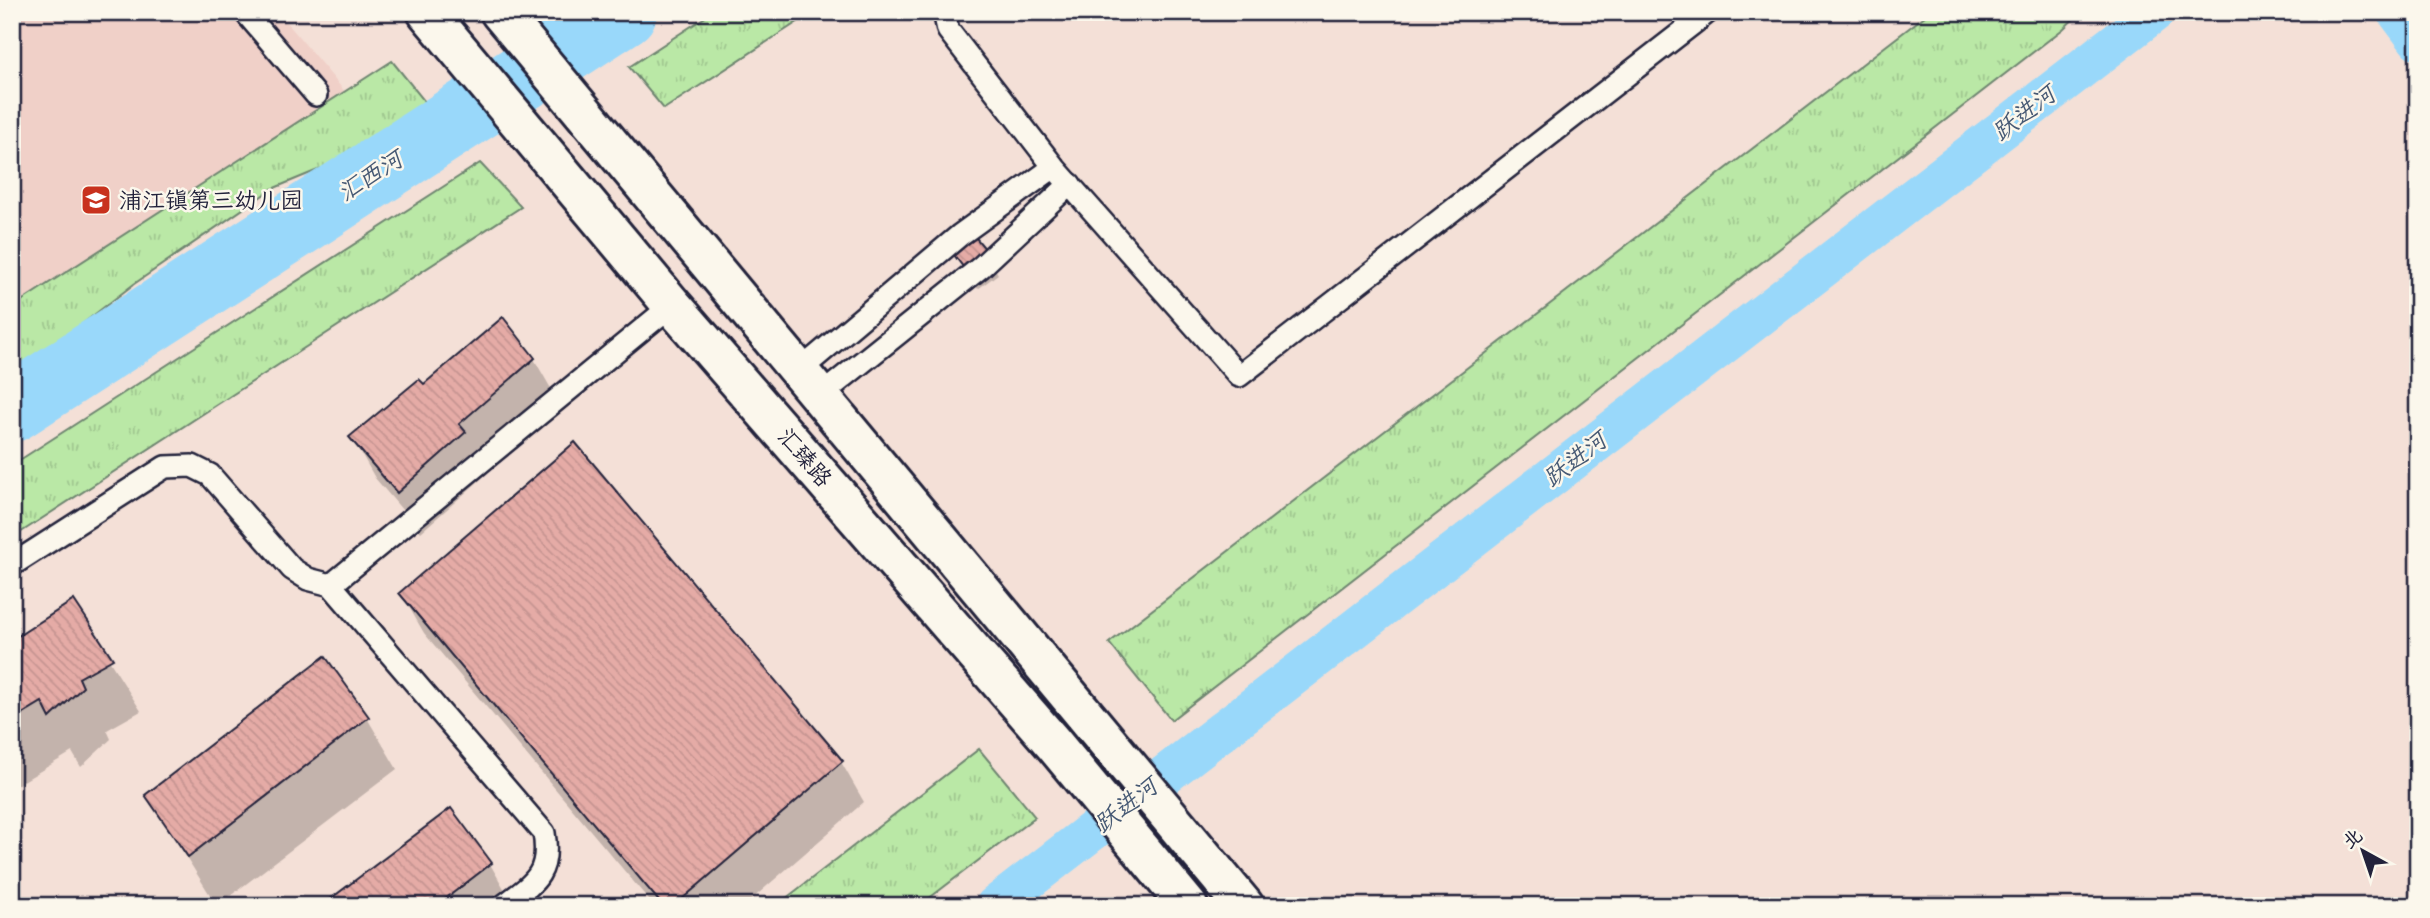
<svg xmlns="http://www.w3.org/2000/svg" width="2430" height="918" viewBox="0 0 2430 918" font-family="'Comic Neue','LXGW WenKai TC',sans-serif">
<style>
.built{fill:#f0d0c8}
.grass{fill:url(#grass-tufts);stroke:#6e8570;stroke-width:2}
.shadow{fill:#0003}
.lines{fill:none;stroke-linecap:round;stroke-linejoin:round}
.canal{stroke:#99d8fa;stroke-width:40}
.river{stroke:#99d8fa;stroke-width:68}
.building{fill:url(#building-back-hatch);stroke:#22223b;stroke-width:2}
.service-casing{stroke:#22223b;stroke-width:26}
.tertiary-casing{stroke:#22223b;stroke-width:44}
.service{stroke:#fbf7ec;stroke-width:21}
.tertiary{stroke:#fbf7ec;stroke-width:38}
.labels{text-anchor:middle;stroke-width:5;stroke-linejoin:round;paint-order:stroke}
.poi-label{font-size:23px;fill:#22223b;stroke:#fbf7ec;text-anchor:start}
.street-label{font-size:23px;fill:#22223b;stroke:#fbf7ec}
.water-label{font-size:24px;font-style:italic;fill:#465974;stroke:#fbf7ec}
</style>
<defs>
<pattern id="grass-tufts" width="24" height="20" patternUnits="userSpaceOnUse" patternTransform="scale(1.75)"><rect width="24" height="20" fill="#bae8a6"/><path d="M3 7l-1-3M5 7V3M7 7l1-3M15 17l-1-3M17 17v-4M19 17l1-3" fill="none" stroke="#a0c790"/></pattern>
<pattern id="building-back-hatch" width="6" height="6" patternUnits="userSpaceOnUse" patternTransform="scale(1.75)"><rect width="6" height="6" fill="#e5aba6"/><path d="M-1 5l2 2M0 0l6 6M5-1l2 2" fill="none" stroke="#c49390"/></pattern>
</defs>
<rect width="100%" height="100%" fill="#f4e0d7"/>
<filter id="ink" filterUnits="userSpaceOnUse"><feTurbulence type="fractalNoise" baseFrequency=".0143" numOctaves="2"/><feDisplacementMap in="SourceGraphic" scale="14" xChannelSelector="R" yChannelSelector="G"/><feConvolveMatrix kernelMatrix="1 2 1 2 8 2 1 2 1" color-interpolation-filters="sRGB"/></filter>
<g filter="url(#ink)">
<path class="built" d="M12 12H278L346 93 12 307Z"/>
<g class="grass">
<path d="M713 12H813L664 109 629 67Z"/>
<path d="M1930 12H2081L2063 29 1171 720 1109 643Z"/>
<path d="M392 61 430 108 393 139 272 189 134 284 12 378V307Z"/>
<path d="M480 163 521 207 12 538V465Z"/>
<path d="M979 749 1035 817 919 906H776Z"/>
</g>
<g class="shadow">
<path d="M953 252H985L998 274 978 289Z"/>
<path d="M534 359 557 399 482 463 488 473 421 532 375 478 352 437 424 387Z"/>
<path d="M401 593 841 762 864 802 744 906H654L424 633Z"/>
<path d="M73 603 141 711 107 730 111 739 81 767 72 752 12 788V642Z"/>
<path d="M367 718 397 769 217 906 148 796Z"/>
<path d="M490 864 514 906H324Z"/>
</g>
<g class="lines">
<g class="canal">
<path d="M2397 12 2418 40"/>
<path d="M995 906 2155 12"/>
</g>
<path class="river" d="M12 408 623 12"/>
</g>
<g class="building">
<path d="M972 233 987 251 964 268 951 251Z"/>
<path d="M503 317 535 358 459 424 466 432 397 493 349 437 419 379 424 384Z"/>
<path d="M575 442 843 761 674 906H663L399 593Z"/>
<path d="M74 600 113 659 79 678 83 687 50 718 42 702 12 720V640Z"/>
<path d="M325 656 369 717 188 857 145 795Z"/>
<path d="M451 808 492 863 436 906H321Z"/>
</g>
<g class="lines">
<g class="service-casing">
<g id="service">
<path d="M245 12 316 95"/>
<path d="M944 12 948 30 1054 167 1239 376 1708 12"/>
<path d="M799 371 960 235 1054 167"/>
<path d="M820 396 981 267 1070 184"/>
<path d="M12 565 165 467 192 466 210 475 292 569 308 579 331 585 544 833C551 874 534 883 503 906"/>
<path d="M331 585 672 305"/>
</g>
</g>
<g class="tertiary-casing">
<g id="tertiary">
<path d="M427 12 672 305 1053 743 1188 906"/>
<path d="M500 12 1244 906"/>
</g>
</g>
<use href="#service" class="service"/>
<use href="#tertiary" class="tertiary"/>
</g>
</g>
<defs>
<g id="school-square" transform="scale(1.575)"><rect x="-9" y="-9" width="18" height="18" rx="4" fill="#c8321e" stroke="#fbf7ec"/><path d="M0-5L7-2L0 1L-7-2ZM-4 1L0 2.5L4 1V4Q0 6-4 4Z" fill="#fff"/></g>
</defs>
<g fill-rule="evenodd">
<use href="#school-square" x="96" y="200"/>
</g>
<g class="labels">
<g class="poi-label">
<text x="119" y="208">浦江镇第三幼儿园</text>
</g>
<g class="street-label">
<text transform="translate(805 457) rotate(49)" y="8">汇臻路</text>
</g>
<g class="water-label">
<text transform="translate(2024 113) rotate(-38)" y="8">跃进河</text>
<text transform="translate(370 176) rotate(-33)" y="8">汇西河</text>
<text transform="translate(1575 459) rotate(-38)" y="8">跃进河</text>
<text transform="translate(1126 805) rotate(-38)" y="8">跃进河</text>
</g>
</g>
<rect width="2430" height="918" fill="none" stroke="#fbf7ec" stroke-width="42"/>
<rect x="21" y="21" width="2388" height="876" fill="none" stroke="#22223b" stroke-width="2.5" filter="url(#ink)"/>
<g transform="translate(2363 851) rotate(320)" stroke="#fbf7ec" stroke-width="5" paint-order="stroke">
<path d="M0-5L12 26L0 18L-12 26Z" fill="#22223b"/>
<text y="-10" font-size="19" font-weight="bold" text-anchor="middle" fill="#22223b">北</text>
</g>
</svg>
